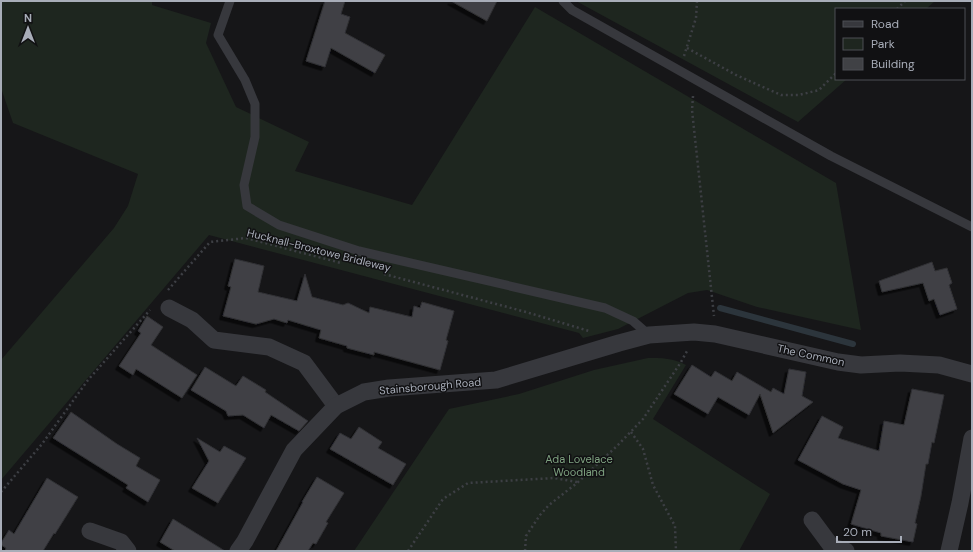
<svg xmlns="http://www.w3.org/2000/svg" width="973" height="552" viewBox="0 0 973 552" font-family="'DM Sans',sans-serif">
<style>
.green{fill:#1e261f}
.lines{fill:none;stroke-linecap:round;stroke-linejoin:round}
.stream{stroke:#2c353c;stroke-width:6}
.building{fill:#404145;stroke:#303034;filter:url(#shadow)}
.path{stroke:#3d3f44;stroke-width:2.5;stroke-dasharray:2 3;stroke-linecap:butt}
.lane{stroke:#37383d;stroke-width:9}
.street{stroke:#37383d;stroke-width:17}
.labels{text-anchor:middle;stroke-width:3;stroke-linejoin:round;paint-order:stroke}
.street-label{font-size:11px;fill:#a8adb8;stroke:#111113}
.park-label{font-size:11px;fill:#7fa381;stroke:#111113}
</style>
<defs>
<filter id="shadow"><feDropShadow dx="-3.5" dy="3.5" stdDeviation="0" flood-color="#0009"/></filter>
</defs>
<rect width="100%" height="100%" fill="#161618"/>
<g class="green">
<path d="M1 1H152V5L211 23 206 43 236 107 309 142 295 171 412 205 535 7 836 183 861 330 757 307 707 290 688 293 618 329 583 338 579 333 209 235 1 480V360L114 228 128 206 138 174 13 123 1 88Z"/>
<path d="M576 1H935L926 9H836V79H847L798 122Z"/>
<path d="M648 358C661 358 674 358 686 365L653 419 770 494 739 551H354L449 409 519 394 594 370Z"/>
</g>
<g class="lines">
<path class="stream" d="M720 308 853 344"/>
</g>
<g class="building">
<path d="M325 1H345L341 14 350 17 345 33 385 55 375 73 331 48 325 67 306 61Z"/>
<path d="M451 1H497L487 21Z"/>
<path d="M235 259 264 266 258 292 297 301 305 274 312 297 343 305 348 303 369 313 370 307 412 317 414 306 420 308 422 302 454 311 446 340 448 341 440 370 374 352V355L347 348V346L319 338 321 330 288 320 287 323 274 319 256 324 223 316 231 287 228 286Z"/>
<path d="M932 262 935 271 947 268 952 283 949 285 957 309 940 315 934 299 929 301 923 283 882 292 879 281Z"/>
<path d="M147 316 163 327 151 345 197 375 182 398 136 369 133 375 119 366 141 333 138 331Z"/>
<path d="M692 365 711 377 715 371 732 381 737 372 771 392 773 388 784 394 789 369 806 372 802 396 813 402 773 433 760 394 749 415 718 397 708 414 674 394Z"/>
<path d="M205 367 236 386 243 376 266 390 265 392 308 421 299 431 271 415 264 428 243 415 228 416 226 411 191 390Z"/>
<path d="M912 389 944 395 934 443 932 442 928 464H926L921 496 915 523 917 524 913 542 881 536V533L851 524 861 490 843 484 798 460 822 416 843 427 838 438 879 451 884 421 904 425Z"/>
<path d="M71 412 117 444 140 458 136 466 160 480 148 502 126 488 128 485 53 438Z"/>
<path d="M359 427 382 442 378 448 406 464 393 485 330 449 340 433 351 439Z"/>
<path d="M197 438 220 452 224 446 246 458 218 503 192 488 209 461Z"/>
<path d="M317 477 344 493 326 522 328 523 316 544 313 543 308 551H276L303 502H302Z"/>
<path d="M47 478 78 497 55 534 54 533 43 551H5L6 548 1 545V543L9 530 14 534Z"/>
<path d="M173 519 225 551H175L160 542Z"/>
</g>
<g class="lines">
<g class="path">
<path d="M897 9 905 1"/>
<path d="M687 48 736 75 781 95H799L819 90 836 73"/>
<path d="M684 56 696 18 697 1"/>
<path d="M693 96 692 110 714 316"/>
<path d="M384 274 526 312 589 331"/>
<path d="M168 290 210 242 246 238 341 263"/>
<path d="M631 432 643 449 653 485 675 526 676 551"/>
<path d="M1 492 42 444 88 380 150 310"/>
<path d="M408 551 443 499 468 483 554 478 577 482"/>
<path d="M525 551 526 536 540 515 549 505 577 483 617 446 643 419 681 362 687 351"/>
</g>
<g class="lane">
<path d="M230 1 218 35 245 80 255 104V137L244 185 247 206 279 225 359 251 605 308 633 321 649 335"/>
<path d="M563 1 572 10 831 156 972 227"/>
</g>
<g class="street">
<path d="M169 308 192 320 214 340 269 347 304 363 336 406"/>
<path d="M812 520 832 547 846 551"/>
<path d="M90 531 121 542 128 551"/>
<path d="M238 551 245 541 294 450 336 406 364 392 389 388 496 380 619 343 649 335 694 332 715 334 838 362 861 365 900 363 939 365 972 374"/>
<path d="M949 551 960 503 972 438"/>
</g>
</g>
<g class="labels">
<g class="street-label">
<text transform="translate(319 250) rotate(14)" y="4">Hucknall-Broxtowe Bridleway</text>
<text transform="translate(811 355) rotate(12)" y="4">The Common</text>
<text transform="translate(430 386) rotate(-5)" y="4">Stainsborough Road</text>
</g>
<g class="park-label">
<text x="579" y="463">Ada Lovelace<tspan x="579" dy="13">Woodland</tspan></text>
</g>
</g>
<rect width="973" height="552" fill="none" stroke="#a8adb8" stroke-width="4"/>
<rect x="835" y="8" width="130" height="72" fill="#111113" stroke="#4d4f55"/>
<rect x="843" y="21" width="20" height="6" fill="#37383d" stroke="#4d4f55"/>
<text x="871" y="28" font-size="12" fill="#a8adb8">Road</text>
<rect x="843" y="38" width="20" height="12" fill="#1e261f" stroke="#4d4f55"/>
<text x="871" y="48" font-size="12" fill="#a8adb8">Park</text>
<rect x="843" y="58" width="20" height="12" fill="#404145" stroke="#4d4f55"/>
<text x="871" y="68" font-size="12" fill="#a8adb8">Building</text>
<g transform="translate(28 28)" stroke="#111113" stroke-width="3" paint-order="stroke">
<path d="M0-3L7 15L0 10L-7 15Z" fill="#a8adb8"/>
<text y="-6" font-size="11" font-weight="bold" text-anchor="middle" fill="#a8adb8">N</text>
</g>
<path d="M837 536v6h64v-6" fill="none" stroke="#a8adb8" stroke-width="2"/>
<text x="843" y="536" font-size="12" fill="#a8adb8" stroke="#111113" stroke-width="3" paint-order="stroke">20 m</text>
</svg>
